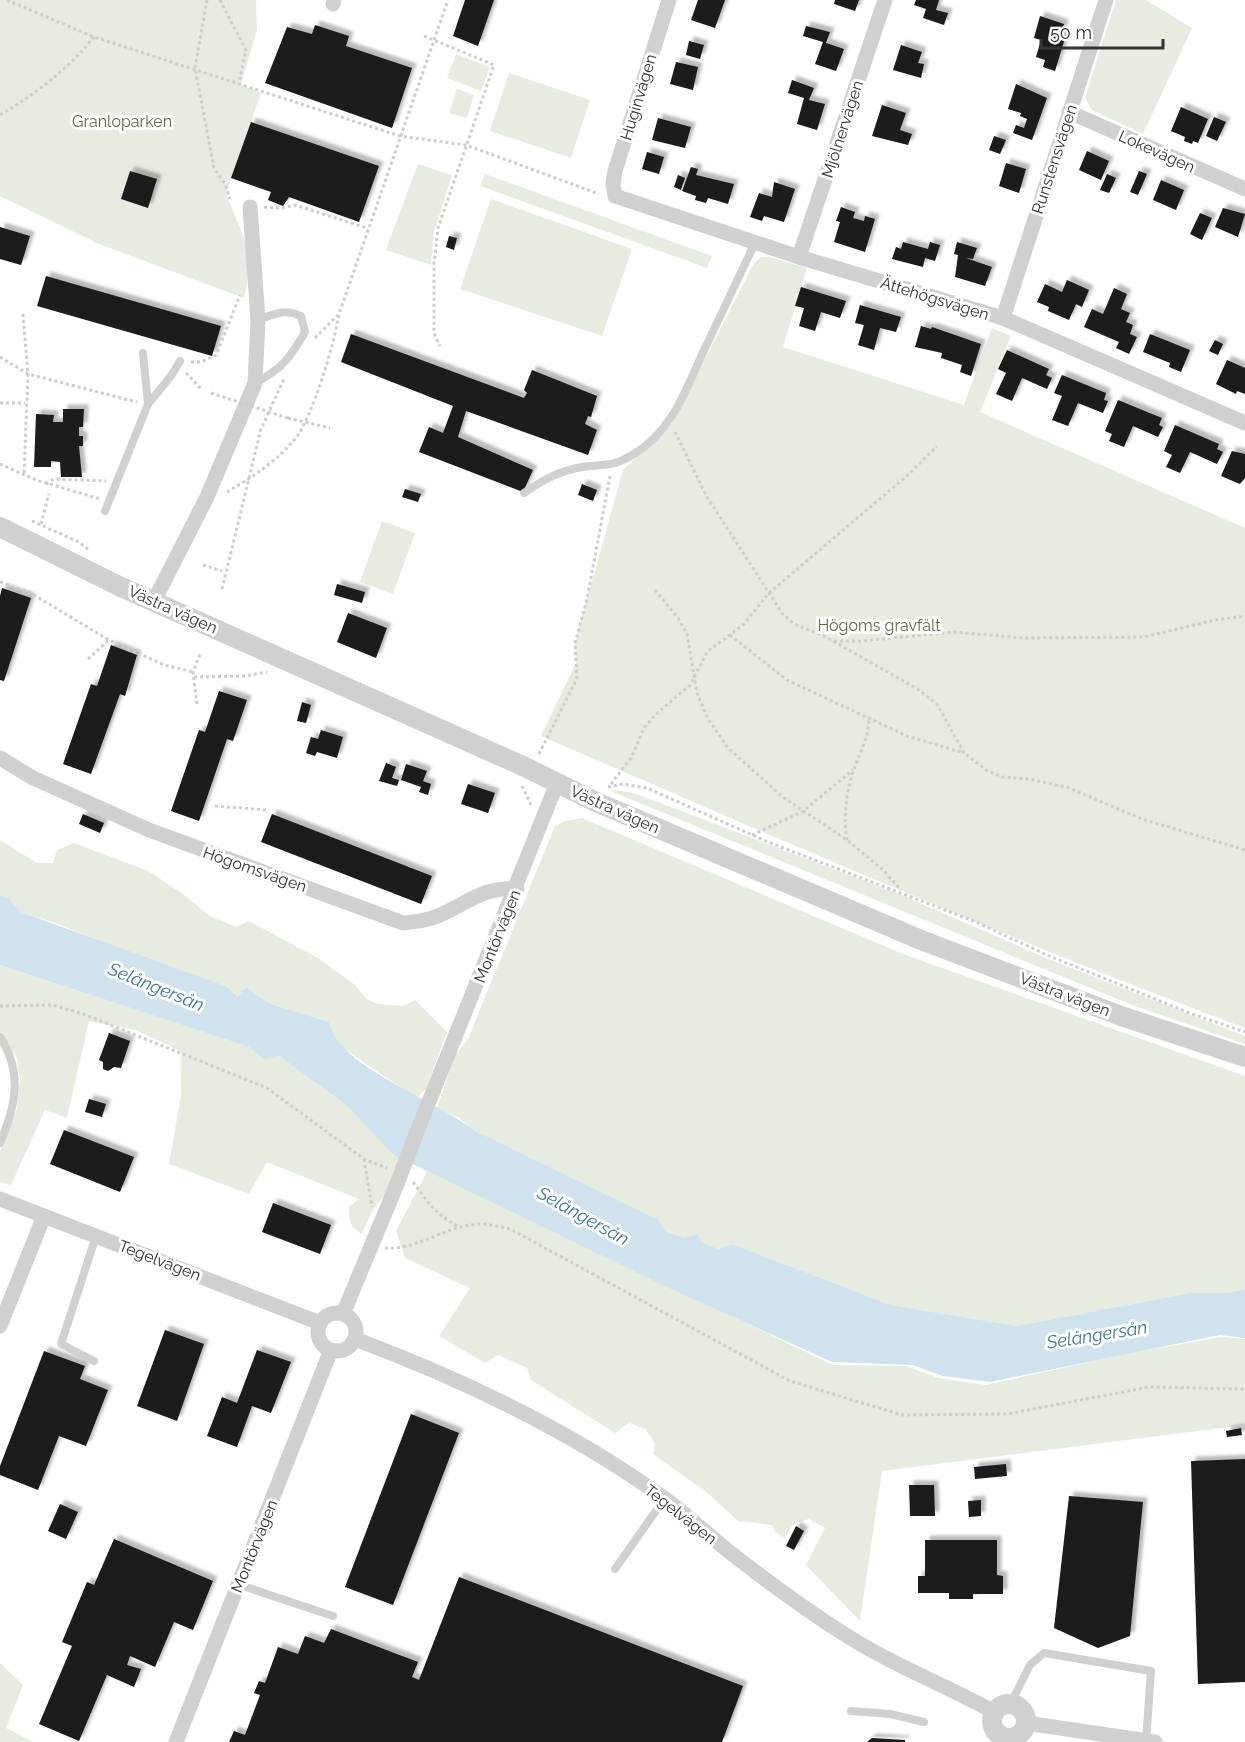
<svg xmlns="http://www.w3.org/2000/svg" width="1245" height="1742" viewBox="0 0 1245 1742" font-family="Raleway,sans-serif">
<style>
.green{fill:#e6ecdf}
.water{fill:#cfe2ee}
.building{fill:#1a1a1a;filter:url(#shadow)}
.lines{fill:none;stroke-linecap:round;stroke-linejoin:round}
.path{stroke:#cdcdcd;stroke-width:3;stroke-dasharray:3 3;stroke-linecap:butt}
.service{stroke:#d0d0d0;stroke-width:8}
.minor{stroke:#d0d0d0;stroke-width:15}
.tertiary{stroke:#d0d0d0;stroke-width:20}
.path-bridge{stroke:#cdcdcd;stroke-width:3;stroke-dasharray:3 3;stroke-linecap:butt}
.minor-bridge{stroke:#d0d0d0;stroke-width:15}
.labels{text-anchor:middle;stroke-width:6;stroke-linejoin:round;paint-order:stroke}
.street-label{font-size:16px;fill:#333;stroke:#fff}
.park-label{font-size:16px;fill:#56703f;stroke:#fff}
.water-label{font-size:18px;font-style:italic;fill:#3f7597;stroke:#fff}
</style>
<defs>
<filter id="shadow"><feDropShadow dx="4.5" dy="-4.5" stdDeviation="1.5" flood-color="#0004"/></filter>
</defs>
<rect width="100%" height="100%" fill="#fff"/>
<g class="green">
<path d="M0 0H256L257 29 241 85 261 93 226 194 244 238 250 268 244 298 99 244 0 196Z"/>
<path d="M1116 0H1146L1192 28 1143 134 1092 110 1085 98Z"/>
<path d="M456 54 490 67 481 91 447 78Z"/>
<path d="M509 73 590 100 571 158 490 131Z"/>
<path d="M457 89 474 95 467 118 449 113Z"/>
<path d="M418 164 452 175 434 232 431 265 386 250Z"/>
<path d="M485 174 712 256 707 268 480 186Z"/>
<path d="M491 199 632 249 602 336 460 289Z"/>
<path d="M762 257H770L807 268 783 347 964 405 992 328 1011 336 980 412 1245 528V1028C1007 939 774 837 541 736L576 663 575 643 623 470 673 422 754 263Z"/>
<path d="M382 521 415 533 393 594 360 582Z"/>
<path d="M613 790 634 793 904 896 1046 958 1245 1036V1044L1132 1005 625 797 611 791Z"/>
<path d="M582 818 903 954 1245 1076V1289L1227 1293H1190L1017 1326 891 1305 732 1244 718 1249 665 1231 475 1131 459 1118 437 1108 455 1055 468 1039 555 826 565 821Z"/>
<path d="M0 840 37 863H53L57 850 74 843 148 871 183 894 210 916 236 927 249 921 318 958 355 985 367 999 377 1004 403 1006 415 1000 447 1032 426 1089 416 1098 346 1050 331 1035 329 1022 271 1004 246 987 238 997 58 924 21 912 10 900 0 897Z"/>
<path d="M0 965 249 1047 263 1059 279 1056 346 1105 395 1155 400 1157 388 1191 372 1211 362 1234C349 1228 349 1219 349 1207L359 1199 267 1162 249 1194 169 1164 181 1095V1051L135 1030 89 1021 67 1118 45 1110 11 1185 0 1182V1152L17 1109 20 1080 17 1058 0 1033Z"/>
<path d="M428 1170 833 1365 906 1366 938 1378 986 1385 1130 1353 1221 1337 1245 1339V1425L882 1471 860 1621 806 1565 825 1528 809 1519 793 1524 785 1538 775 1532 772 1525 738 1521 709 1494 653 1454 655 1443 645 1429 629 1423 615 1433 531 1380 527 1368 498 1355 485 1363 439 1336 470 1288 405 1258 396 1231Z"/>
<path d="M0 1663 23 1685 6 1728 33 1742H0Z"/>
</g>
<path class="water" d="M0 896 9 899 21 912 225 986 238 997 246 987 271 1004 329 1022C336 1066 442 1103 475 1131L658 1220 665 1231 685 1238 698 1234 701 1242 718 1249 732 1244 891 1305 1017 1326 1190 1293H1227L1245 1289V1338L1220 1335 990 1382 943 1376 913 1365 832 1362 667 1287 394 1155 346 1105 279 1056 263 1059 249 1047 0 965Z"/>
<g class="building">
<path d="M465 0H494L478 46 453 36Z"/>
<path d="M698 0H725L715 28 691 20Z"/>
<path d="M835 0H859L855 11 834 4Z"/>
<path d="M916 0H939L936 10 948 13 944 25 923 18 926 9 914 5Z"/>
<path d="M1040 16 1064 24 1061 34 1066 35 1055 71 1043 67 1045 60 1036 57 1041 40 1034 38Z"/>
<path d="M315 25 349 36 346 46 412 68 392 128 265 83 287 27 312 34Z"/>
<path d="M806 26 830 32 826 43 844 49 836 71 815 64 823 42 803 36Z"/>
<path d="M689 41 704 45 700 59 686 55Z"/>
<path d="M901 45 922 52 918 63 924 64 921 78 893 70Z"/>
<path d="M676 62 698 67 693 90 670 84Z"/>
<path d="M792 80 814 88 809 100 825 104 817 130 797 124 804 98 788 93Z"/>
<path d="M1016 84 1047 98 1032 140 1013 133 1016 125 1024 128 1027 119 1020 116 1021 113 1008 109Z"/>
<path d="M882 105 906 113 900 130 912 134 908 145 872 136Z"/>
<path d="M1181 107 1208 119 1198 143 1193 141 1192 144 1184 141 1185 137 1171 131Z"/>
<path d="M1214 117 1226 122 1217 141 1206 136Z"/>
<path d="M658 118 691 127 685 148 652 140Z"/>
<path d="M251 122 379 166 359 222 289 197 283 206 268 200 271 192 231 178Z"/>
<path d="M994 136 1006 140 1000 154 989 150Z"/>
<path d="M1087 151 1109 161 1101 180 1079 170Z"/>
<path d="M647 152 664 157 659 174 642 169Z"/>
<path d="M1006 163 1026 169 1019 193 999 186Z"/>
<path d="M691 167 698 169 696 175 734 184 728 204 708 198 706 203 695 200 696 196 682 191Z"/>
<path d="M130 171 157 179 148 208 121 199Z"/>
<path d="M1139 171 1147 174 1138 195 1130 192Z"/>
<path d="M1107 174 1116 178 1109 193 1100 190Z"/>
<path d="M678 175 685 178 681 190 674 187Z"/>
<path d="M1161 180 1184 190 1176 210 1153 200Z"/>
<path d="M774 182 795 189 784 222 764 216 762 221 750 217 759 193 772 197Z"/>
<path d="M841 207 855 212 853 218 864 221 865 216 875 219 865 252 834 242 840 222 836 221Z"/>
<path d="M1223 208 1245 214 1238 237 1215 227Z"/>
<path d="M1200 213 1212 218 1202 240 1190 234Z"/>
<path d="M0 227 30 236 21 265 0 259Z"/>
<path d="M449 236 457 238 454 250 446 247Z"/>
<path d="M903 242 928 249 930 242 940 245 935 261 925 258 923 267 892 259 896 247 901 249Z"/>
<path d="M957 242 977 248 973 259 966 258 992 267 985 286 955 277 958 255 954 254Z"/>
<path d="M46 276 221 326 212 356 37 306Z"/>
<path d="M1067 280 1089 290 1082 307 1076 304 1069 320 1048 311 1049 307 1037 302 1045 284 1062 292Z"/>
<path d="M801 287 846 301 840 318 821 312 815 331 799 326 804 308 795 306Z"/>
<path d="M1114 288 1127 294 1121 309 1130 313 1126 322 1133 325 1130 334 1137 337 1129 354 1116 348 1119 342 1084 327 1092 309 1103 314Z"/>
<path d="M860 305 901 317 896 332 880 328 874 350 858 345 864 325 855 323Z"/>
<path d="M921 326 931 329 932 327 981 344 971 376 960 372 962 365 941 358 942 353 915 347Z"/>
<path d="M351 334 524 398 527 393 524 390 532 370 597 396 591 417 588 416 585 424 597 430 588 455 466 411 458 437 533 470 523 492 419 452 429 427 443 433 453 406 341 362Z"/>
<path d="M1150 334 1190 350 1181 372 1169 367 1170 363 1143 352Z"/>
<path d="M1215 340 1223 344 1218 355 1209 351Z"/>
<path d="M1007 350 1049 369 1046 375 1052 378 1047 389 1022 378 1012 401 996 394 1006 373 998 369Z"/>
<path d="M1227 360 1245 368V394L1237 391 1236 394 1216 384Z"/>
<path d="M1062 375 1106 393 1104 400 1108 401 1103 413 1078 403 1068 426 1052 420 1062 396 1054 393Z"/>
<path d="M1118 400 1162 418 1159 425 1163 427 1158 437 1133 426 1124 447 1109 441 1112 434 1105 431Z"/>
<path d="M63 409H84L83 427H79V436H83V446H79L82 477H61L60 462 51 461V467H34L36 414 54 415 53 422H63Z"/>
<path d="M1175 425 1219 444 1217 449 1223 452 1217 464 1190 452 1180 473 1166 467 1172 455 1164 451Z"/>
<path d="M1232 451 1245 454V478L1240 484 1221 476Z"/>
<path d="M582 484 597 490 593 501 578 495Z"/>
<path d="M405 489 421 494 418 502 402 497Z"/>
<path d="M337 584 365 592 362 603 334 595Z"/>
<path d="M2 588 31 598 4 681 0 680V596Z"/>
<path d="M348 613 387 628 376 658 337 642Z"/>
<path d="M111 645 137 655 125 696 120 694 91 774 63 764 91 684 97 686Z"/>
<path d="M219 691 247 700 233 741 227 739 199 821 171 811 199 730 205 732Z"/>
<path d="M302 702 311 705 306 723 297 721Z"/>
<path d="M321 730 343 737 337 758 317 752 315 756 306 753 311 737 318 739Z"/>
<path d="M386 763 396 767 392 778 399 780 397 786 379 781Z"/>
<path d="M406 764 427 771 423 781 431 784 428 795 419 792 421 787 401 780Z"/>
<path d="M468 784 495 793 488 813 461 804Z"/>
<path d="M83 814 104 823 100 833 79 824Z"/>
<path d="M272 814 432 876 421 904 261 842Z"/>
<path d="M109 1033 130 1041 121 1068 114 1067 108 1071 103 1069V1062L99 1060Z"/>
<path d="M89 1099 106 1104 102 1117 85 1112Z"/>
<path d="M64 1130 134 1157 120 1192 50 1164Z"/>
<path d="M273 1203 331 1225 320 1254 262 1232Z"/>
<path d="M165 1330 204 1344 177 1421 137 1406Z"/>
<path d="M257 1350 291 1362 271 1413 252 1406 237 1447 207 1436 222 1397 237 1403Z"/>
<path d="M44 1351 85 1366 80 1379 108 1390 86 1446 59 1436 38 1490 0 1475V1466Z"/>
<path d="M411 1414 459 1433 393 1605 345 1587Z"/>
<path d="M1241 1428 1242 1435 1227 1437 1226 1431Z"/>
<path d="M1245 1459V1682L1198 1684 1191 1461Z"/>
<path d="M1006 1464 1007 1476 975 1479 974 1467Z"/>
<path d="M909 1485H934L935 1516H910Z"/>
<path d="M1069 1496 1143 1502 1130 1636 1098 1648 1054 1628Z"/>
<path d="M981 1500V1516L969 1517 968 1501Z"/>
<path d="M60 1504 78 1512 66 1539 48 1531Z"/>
<path d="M796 1526 804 1531 794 1550 786 1546Z"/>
<path d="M114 1539 213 1581 193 1630 174 1622 155 1667 130 1656 127 1665 141 1669 134 1687 107 1675 79 1741 39 1724 72 1646 62 1642 87 1582 94 1585Z"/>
<path d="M925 1540H997V1575L1003 1576V1594H973V1599H949V1593H918V1576H925Z"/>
<path d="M459 1577 743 1686 722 1742H229L234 1731 245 1735 260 1695 254 1693 259 1681 265 1683 278 1647 298 1654 305 1636 324 1643 331 1629 418 1662 412 1677 419 1680Z"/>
<path d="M872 1738 905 1740V1742H867Z"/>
</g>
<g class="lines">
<g class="path">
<path d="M7 0 94 37 400 136 466 145 599 194"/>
<path d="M207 0 195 68 214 168 225 184 230 199"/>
<path d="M220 0 246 50 239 82"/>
<path d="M424 36 494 65 438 228 434 265V333L440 346"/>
<path d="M0 115C37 93 67 70 94 37"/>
<path d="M264 207 283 208 295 205 367 228"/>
<path d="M23 314 28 374 24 475"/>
<path d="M315 338 338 315"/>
<path d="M0 357 28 374 137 402"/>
<path d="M191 362H201L216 355 240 295"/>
<path d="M186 373 201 389"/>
<path d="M0 403H25"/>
<path d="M288 418 330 428"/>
<path d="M675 432 707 497 782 613 794 624 826 637 919 690 937 704 964 753 986 770 1002 777 1030 779 1069 788 1142 819 1245 850"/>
<path d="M0 464 36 480 100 499"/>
<path d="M46 484 54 479 106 481"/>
<path d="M227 492C251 478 277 461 295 439 312 419 335 341 339 314L448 0"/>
<path d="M32 521 79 542 90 551"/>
<path d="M41 524 49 494"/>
<path d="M203 565 222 571"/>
<path d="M0 582 29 592 109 640 164 665 193 672"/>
<path d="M222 589 261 429 284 379"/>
<path d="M655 590 678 618 687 634 697 693 708 719 728 748 784 798 847 840 883 870 901 890"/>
<path d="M730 635 787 680 907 736 964 753"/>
<path d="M834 641H861L955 632 1023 638 1144 637 1215 620 1245 616"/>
<path d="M88 659 109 640"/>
<path d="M194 677 245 676 267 672"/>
<path d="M197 704 193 672 201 652"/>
<path d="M539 754 577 678 575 643 587 599 610 476"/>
<path d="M611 784 631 758 644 728 655 715 690 685 707 652 744 624 768 594 909 474 937 446"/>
<path d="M522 786 531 805"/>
<path d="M608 787 623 784 647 788 768 842 976 922 1047 955 1192 1014 1245 1032"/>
<path d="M215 806 266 810"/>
<path d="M752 835 802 812 853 770"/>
<path d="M847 840C843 817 846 792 854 769 860 752 869 737 869 718"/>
<path d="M0 1006 53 1005 86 1015 267 1088 364 1159 387 1168"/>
<path d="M364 1159 372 1207"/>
<path d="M413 1182C430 1205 433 1212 459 1227"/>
<path d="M385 1248C419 1250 448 1224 481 1224 490 1224 501 1227 510 1229L790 1381 902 1415 1007 1414 1149 1387 1245 1389"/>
</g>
<g class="service">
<path d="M143 353 148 404"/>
<path d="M255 383C282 369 290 358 305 332L301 316C285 308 274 314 258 320"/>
<path d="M524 493C541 481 561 470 582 467 604 464 613 467 634 454 674 430 687 386 706 346 723 311 739 277 755 243"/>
<path d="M105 511 148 404 171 376 180 361"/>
<path d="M0 1037C23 1072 16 1106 0 1143"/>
<path d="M94 1361 61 1344 96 1236"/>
<path d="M615 1569 665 1498"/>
<path d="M240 1585 333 1616"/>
<path d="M1011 1703 1030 1665 1044 1653 1151 1671 1146 1741"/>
<path d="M851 1711 890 1714 924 1722"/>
</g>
<g class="minor">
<path d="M669 0 615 171 613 184 615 196 799 257 1003 318 1245 423"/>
<path d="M333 4 334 0"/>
<path d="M1069 112 1245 189"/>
<path d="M799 257 885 0"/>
<path d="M1003 318 1106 0"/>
<path d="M154 601 207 497 255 383 258 320 250 207"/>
<path d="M0 758 33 778 149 830 403 923C413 922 424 921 435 917 467 905 479 887 517 889"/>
<path d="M416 1134 557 783"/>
<path d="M0 1199 320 1323"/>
<circle cx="337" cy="1332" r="19"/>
<path d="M343 1314 397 1184"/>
<path d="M0 1326 44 1216"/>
<path d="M355 1339C464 1380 570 1430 664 1498 686 1514 706 1533 727 1550 764 1579 802 1607 841 1632 890 1664 943 1684 994 1712"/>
<path d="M1026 1723 1155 1742"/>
<path d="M176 1742 331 1350"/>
</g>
<g class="tertiary">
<path d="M0 527 121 587 525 767 596 802 921 940 1121 1016 1245 1057"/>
<circle cx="1009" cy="1721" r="17"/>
</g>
<path class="path-bridge" d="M211 393 288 418"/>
<path class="minor-bridge" d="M397 1184 416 1134"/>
</g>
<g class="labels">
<g class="street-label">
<text transform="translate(638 97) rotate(-73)" y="6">Huginvägen</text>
<text transform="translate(842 129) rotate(-72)" y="6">Mjölnervägen</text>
<text transform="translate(1157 151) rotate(24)" y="6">Lokevägen</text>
<text transform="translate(1054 159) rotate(-72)" y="6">Runstensvägen</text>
<text transform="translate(935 298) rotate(17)" y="6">Ättehögsvägen</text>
<text transform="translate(173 609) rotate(24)" y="6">Västra vägen</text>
<text transform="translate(615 809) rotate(24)" y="6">Västra vägen</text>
<text transform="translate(255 869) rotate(19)" y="6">Högomsvägen</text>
<text transform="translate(497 936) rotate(-68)" y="6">Montörvägen</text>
<text transform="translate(1065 994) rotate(21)" y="6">Västra vägen</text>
<text transform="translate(160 1260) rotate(21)" y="6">Tegelvägen</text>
<text transform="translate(681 1514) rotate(38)" y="6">Tegelvägen</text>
<text transform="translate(254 1546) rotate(-68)" y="6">Montörvägen</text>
</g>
<g class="park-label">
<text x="122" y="127">Granloparken</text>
<text x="879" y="631">Högoms gravfält</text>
</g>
<g class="water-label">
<text transform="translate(156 987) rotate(22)" y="6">Selångersån</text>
<text transform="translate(583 1216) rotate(29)" y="6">Selångersån</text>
<text transform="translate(1097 1335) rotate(-9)" y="6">Selångersån</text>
</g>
</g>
<path d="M1041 39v9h122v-9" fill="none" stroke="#333333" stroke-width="3"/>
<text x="1050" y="39" font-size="18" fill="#333333" stroke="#ffffff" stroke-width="4.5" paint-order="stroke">50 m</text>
</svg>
